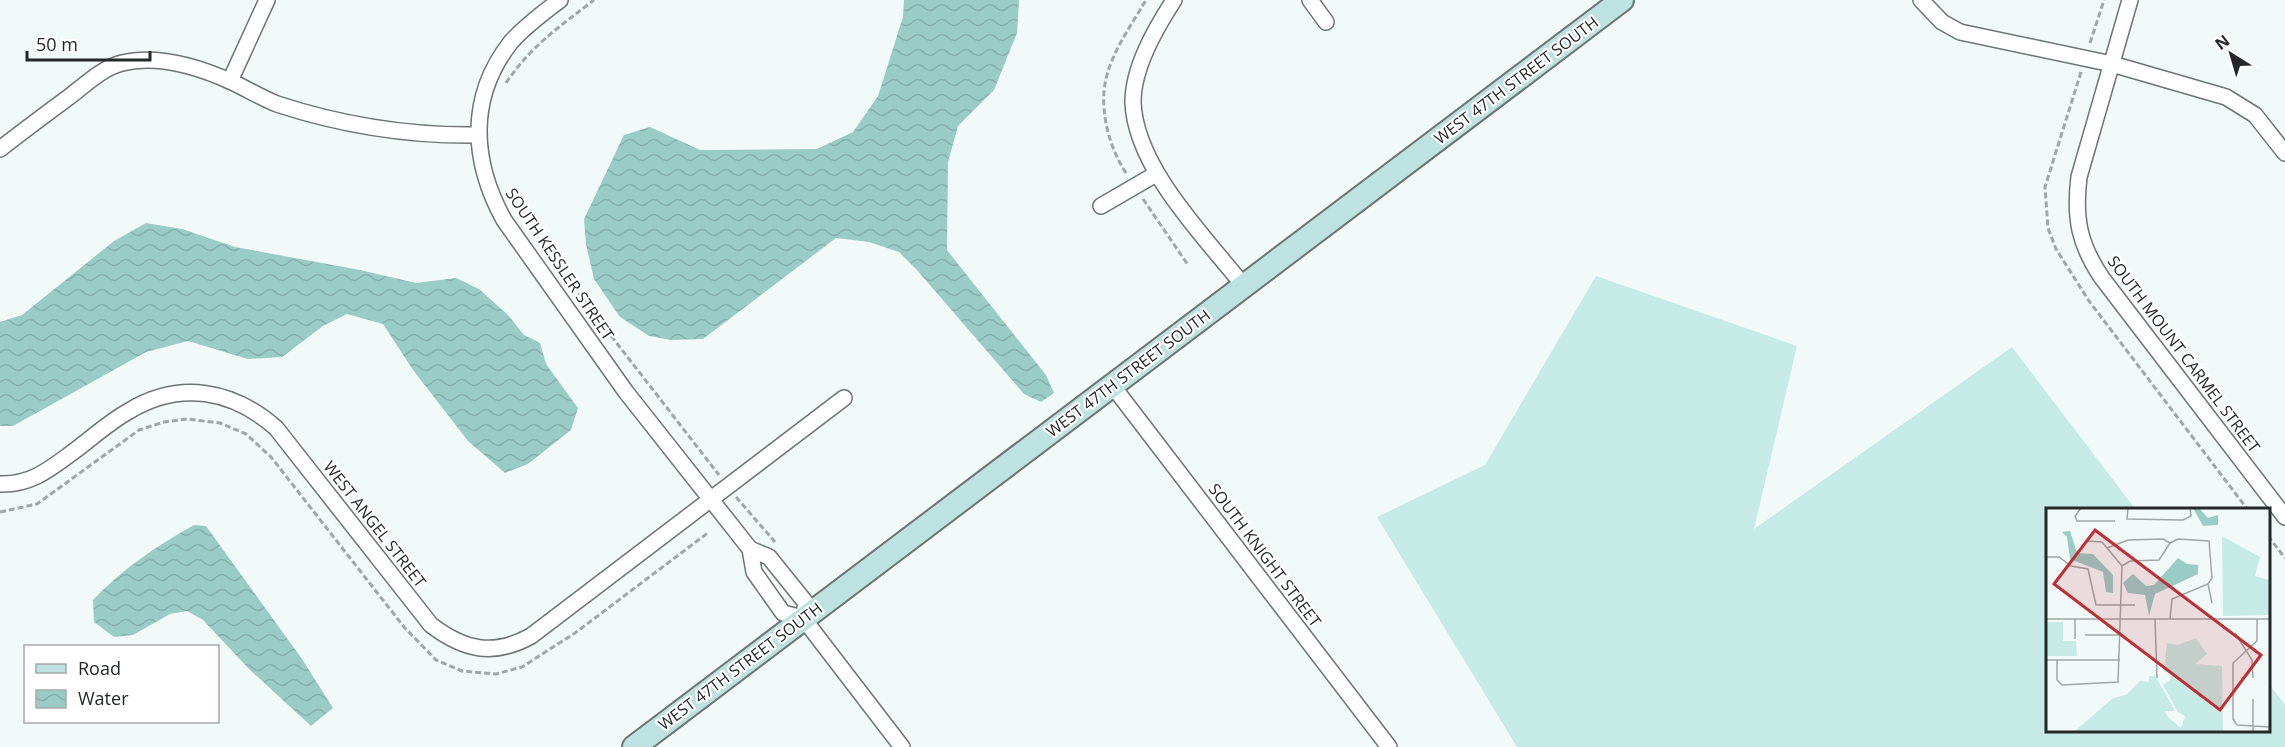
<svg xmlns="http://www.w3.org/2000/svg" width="2285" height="747" viewBox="0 0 2285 747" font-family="'Open Sans',sans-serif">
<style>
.grass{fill:#c6eae5}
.water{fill:url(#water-waves)}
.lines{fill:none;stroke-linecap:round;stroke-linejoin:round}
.street-casing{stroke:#6d7473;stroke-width:18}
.secondary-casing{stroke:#6d7473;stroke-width:26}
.path{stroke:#a1a7a6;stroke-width:3;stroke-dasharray:6 3;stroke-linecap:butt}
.street{stroke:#fff;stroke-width:15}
.secondary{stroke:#bee2df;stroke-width:22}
.labels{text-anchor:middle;stroke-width:4.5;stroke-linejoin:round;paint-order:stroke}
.street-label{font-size:16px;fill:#252828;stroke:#fff}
.inset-road{fill:none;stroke:#a0a6a5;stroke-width:1.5}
.view{fill:#be2e35;fill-opacity:0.15;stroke:#be2e35;stroke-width:3}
.inset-edge{fill:none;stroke:#252828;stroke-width:3}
</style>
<defs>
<pattern id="water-waves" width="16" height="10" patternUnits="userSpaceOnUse" patternTransform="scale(1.5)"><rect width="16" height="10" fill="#9accc6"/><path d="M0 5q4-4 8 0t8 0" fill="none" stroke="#85afaa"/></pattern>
</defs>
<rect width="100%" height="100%" fill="#f2faf9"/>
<path class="grass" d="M1596 276 1797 346 1754 529 2012 347 2136 510H2048V730H2268L2269 684 2285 705V747H1517L1377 517 1485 465Z"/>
<g class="water">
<path d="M904 0H1019L1017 33 994 90 958 126 948 162 947 250 1046 375 1054 393 1041 402 1024 394 916 269 899 252 869 242 836 238 703 339 672 340 649 336 620 317 594 279 586 244 584 219 624 135 650 127 700 150 817 149 853 132 878 96 903 17Z"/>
<path d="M146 223 182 229 235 247 360 270 416 283 456 278 479 289 508 315 524 335 540 343 546 364 578 408 571 430 528 464 505 473 468 441 413 370 383 324 347 314 323 326 282 357 248 359 188 341 146 352 13 426H0V322L22 315 114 241Z"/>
<path d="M194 525 206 526 302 659 333 708 311 726 249 669 203 620 187 611 170 614 133 635 114 637 94 622 93 600C121 570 158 545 194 525Z"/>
</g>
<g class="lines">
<g class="street-casing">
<g id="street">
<path d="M560 0C543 13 525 26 511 42 467 98 472 162 504 220L626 392 750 549 754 572 783 613 803 618 902 747"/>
<path d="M1174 0C1156 28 1133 67 1133 102 1135 167 1204 236 1243 285"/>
<path d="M1310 0 1326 22"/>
<path d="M1921 0 1942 22 1960 32 2112 64 2226 97 2255 115 2285 153"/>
<path d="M2130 0 2079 177C2074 218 2079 244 2102 278L2285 517"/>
<path d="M230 81 267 0"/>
<path d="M0 149C23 131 46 114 69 97 85 85 102 68 122 63 159 54 199 67 232 82 247 89 262 98 277 104 341 125 411 136 478 135"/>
<path d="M1101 206 1156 174"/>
<path d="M1112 385 1389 747"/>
<path d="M0 484C31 485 50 469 73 452 92 438 109 422 129 411 180 380 233 390 276 428L431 625C464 650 493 657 531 636L844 398"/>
<path d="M750 549 769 557 806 603 803 618"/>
</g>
</g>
<g class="secondary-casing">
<path id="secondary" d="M634 747 1622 0"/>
</g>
<g class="path">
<path d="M2090 43 2104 0"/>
<path d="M2081 72 2045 187 2048 228 2056 249 2089 301 2248 510"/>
<path d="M506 83C531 46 559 27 594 0"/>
<path d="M1126 173C1110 149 1100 113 1105 84 1110 54 1131 26 1146 0"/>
<path d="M1143 199 1188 265"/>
<path d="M567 279 719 475"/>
<path d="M736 497 775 542"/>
<path d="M0 512 37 504 139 430 164 422 187 419 220 423 246 434 271 457 404 627 436 660 462 671 496 674 522 667 575 633 709 532"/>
<path d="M2268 536 2285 558"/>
</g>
<use href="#street" class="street"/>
<use href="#secondary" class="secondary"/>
</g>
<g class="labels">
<g class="street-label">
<text transform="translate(1516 80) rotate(-37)" y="6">WEST 47TH STREET SOUTH</text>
<text transform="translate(560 264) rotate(56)" y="6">SOUTH KESSLER STREET</text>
<text transform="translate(2184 354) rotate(53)" y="6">SOUTH MOUNT CARMEL STREET</text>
<text transform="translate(1128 373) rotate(-37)" y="6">WEST 47TH STREET SOUTH</text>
<text transform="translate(375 524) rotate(52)" y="6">WEST ANGEL STREET</text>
<text transform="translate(1265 555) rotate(53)" y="6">SOUTH KNIGHT STREET</text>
<text transform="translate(740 666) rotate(-37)" y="6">WEST 47TH STREET SOUTH</text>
</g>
</g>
<g transform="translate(2046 508)">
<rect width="224" height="224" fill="#f2faf9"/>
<path d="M176 28 214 49 209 68 223 72V107L177 108ZM0 114H17V133H30L31 148H0ZM150 130 161 146 149 156 176 158 177 223H29L67 190 80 187 94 173 103 174V168H109L126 197 128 203H119L121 208 135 220 139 208 132 204 117 177 125 171 124 164H118L121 135 132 137Z" fill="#c6eae5"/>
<path d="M147 0H153L162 10 172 7V17L157 18ZM24 23 31 45 47 46 67 67V85L60 84 57 64 24 51 21 29 16 24ZM132 50 141 56 152 57V66L109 86 103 108 99 87 82 85 77 75 87 66 100 78 108 77Z" fill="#9accc6"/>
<path class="inset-road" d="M35 0 29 8 31 13H69M82 0 81 11 137 12 145 8 144 0M40 33 56 34 76 58M124 35 132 31 163 33 166 70 162 76 126 91 124 111M61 40 82 32 117 31 124 35M0 49H13L25 58 42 61 50 97H89M76 58 84 53 113 52 124 35M162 76 166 95M0 111H224M29 111V131M109 111 111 170M189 125 206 152 207 170M39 127H74M0 152H74M11 152V172L16 177 72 174 76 58M207 191V223M191 217 187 211V155L211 133V111M191 217 224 219"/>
<path class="view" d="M49 22 215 147 174 202 8 76Z"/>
<rect width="224" height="224" class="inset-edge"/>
</g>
<rect x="24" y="645" width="195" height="78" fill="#ffffff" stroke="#a8a9a9" stroke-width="1.5"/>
<rect x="36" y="664" width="30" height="9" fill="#bee2df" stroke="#a8a9a9" stroke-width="1.5"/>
<text x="78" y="675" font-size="18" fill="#252828">Road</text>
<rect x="36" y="690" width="30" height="18" fill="url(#water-waves)" stroke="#a8a9a9" stroke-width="1.5"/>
<text x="78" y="705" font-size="18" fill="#252828">Water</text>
<g transform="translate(2231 54) rotate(323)" stroke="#ffffff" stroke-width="4.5" paint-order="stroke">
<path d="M0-4.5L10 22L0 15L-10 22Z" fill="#252828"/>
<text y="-9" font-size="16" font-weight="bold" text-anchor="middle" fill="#252828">N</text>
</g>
<path d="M27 51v9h123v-9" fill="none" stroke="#252828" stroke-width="3"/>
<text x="36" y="51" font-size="18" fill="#252828" stroke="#ffffff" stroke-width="4.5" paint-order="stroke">50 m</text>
</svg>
